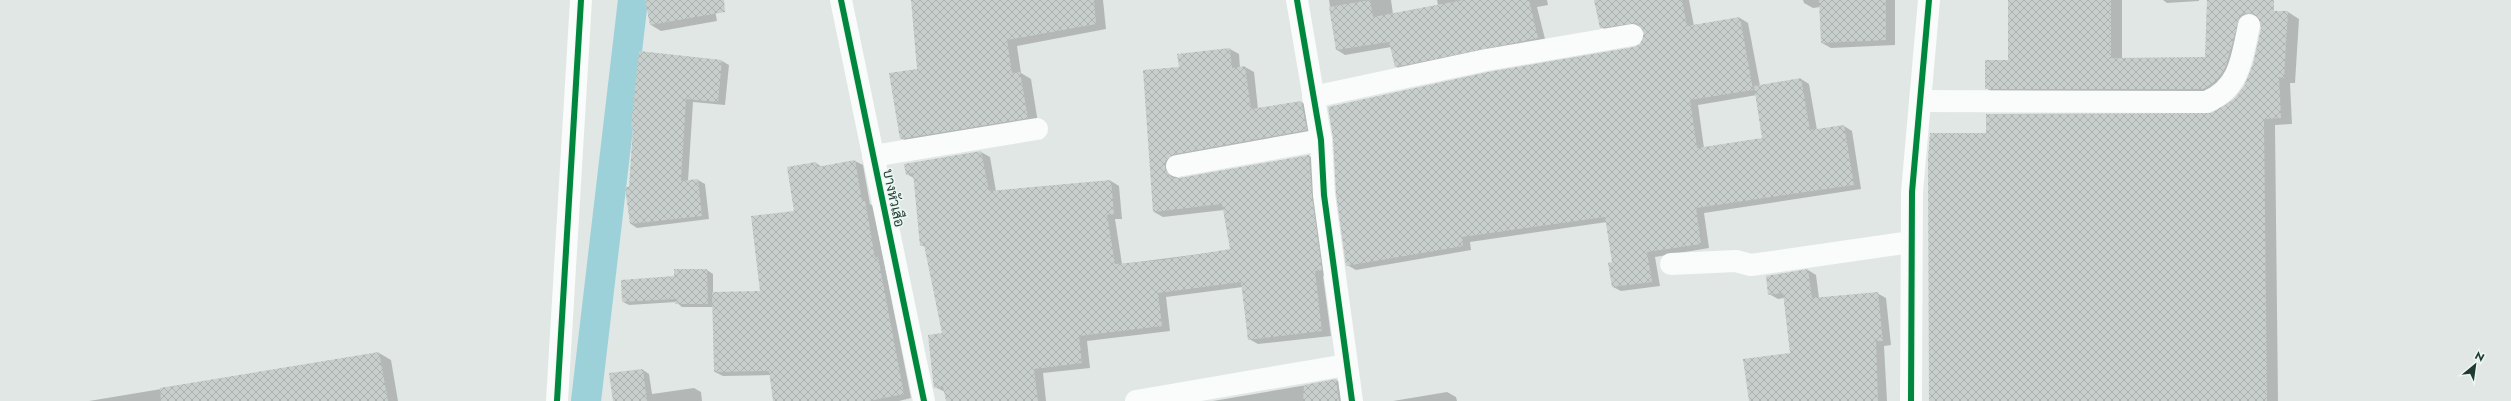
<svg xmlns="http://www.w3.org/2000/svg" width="2511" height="401" viewBox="0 0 2511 401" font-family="Jost,Sarabun,sans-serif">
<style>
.shadow{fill:#0003;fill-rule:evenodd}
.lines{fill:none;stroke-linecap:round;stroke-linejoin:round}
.canal{stroke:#9dd1d9;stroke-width:30}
.building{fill:url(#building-cross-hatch)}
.minor{stroke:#fafbfb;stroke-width:22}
.cycleway-casing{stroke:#edf7f2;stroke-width:8}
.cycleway{stroke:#00873e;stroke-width:6}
.labels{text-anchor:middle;stroke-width:3;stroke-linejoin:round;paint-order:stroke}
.street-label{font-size:14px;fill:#1e3a32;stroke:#edf7f2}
</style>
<defs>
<pattern id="building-cross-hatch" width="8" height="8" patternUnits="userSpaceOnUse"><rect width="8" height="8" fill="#c7cecb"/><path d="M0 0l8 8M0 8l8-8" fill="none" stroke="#aab2af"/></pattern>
</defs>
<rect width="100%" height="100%" fill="#e0e7e4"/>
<g class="shadow">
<path d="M646 0H713L717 21 661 31 651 25Z"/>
<path d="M912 0H1103L1106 29 1017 46 1021 73 1031 79 1038 123 912 144 901 138 918 69Z"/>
<path d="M1329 0H1391L1393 14 1438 5 1437 0H1547L1548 5 1537 7 1546 43 1404 71 1395 66 1391 47 1345 55 1337 50Z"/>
<path d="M1595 0H1689L1694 26 1740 18 1748 23 1760 86 1801 79 1809 84 1817 130 1844 126 1852 131 1861 189 1704 213 1709 248 1655 257 1660 286 1621 291 1613 287V262L1607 222 1470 242 1471 250 1356 270 1347 265 1641 45 1645 33 1642 28 1610 32 1601 27ZM1757 95 1764 139 1704 148 1698 105Z"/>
<path d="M1803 0H1895V45L1831 48 1822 43 1820 7 1813 8 1804 3Z"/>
<path d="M2009 0H2122V59L2206 58 2207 8 2288 12 2299 19 2295 83H2290L2292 124 2275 125 2278 401H1930L1987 134 2212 114 2235 99 2245 87 2254 63 2262 27 2257 19 2215 95H1997L1986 88 2009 61Z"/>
<path d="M2163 0H2199V1L2167 3Z"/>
<path d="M1230 49 1239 54 1240 68 1245 67 1254 72 1258 109 1301 102 1310 107 1315 135 1173 174 1179 179 1309 156 1318 161 1330 274 1323 276 1331 336 1258 344 1249 339 1243 287 1166 297 1170 331 1087 341 1090 368 1043 373 1046 401H947L945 392 935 387 943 334 925 247 921 245 915 179 907 174 981 152 990 157 996 191 1111 181 1119 186 1122 219H1115L1122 264 1231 250 1224 210 1163 217 1154 212 1180 68Z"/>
<path d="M640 52 722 61 729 65 725 105 693 102 688 181 698 180 705 184 709 219 637 228 631 224 630 188Z"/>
<path d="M855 161 863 165 870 204 873 206 911 398 899 401H774L771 375 723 376 715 372 714 307H682L676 302 629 305 623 302 675 277 707 270 713 274V293L761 292 816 163 822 167Z"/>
<path d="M1808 270 1816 275 1819 298 1877 293 1886 298 1891 345 1884 346 1887 401H1750L1791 354 1784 298 1778 299 1769 294Z"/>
<path d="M379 353 391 360 398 401H89Z"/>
<path d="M643 370 649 374 652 394 694 388 701 392 702 401H614Z"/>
<path d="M1336 380 1345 385 1348 401H1213Z"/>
<path d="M1447 392 1456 397 1457 401H1393Z"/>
</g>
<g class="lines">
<path class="canal" d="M586 401 633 0"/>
</g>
<g class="building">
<path d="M645 0H724L725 12 650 25Z"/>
<path d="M911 0H1094L1096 24 1007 40 1012 73 1020 72 1028 118 900 139 889 73 917 69Z"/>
<path d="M1370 0 1373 17 1463 0H1529L1538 38 1395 67 1389 42 1336 50 1329 7Z"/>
<path d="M1594 0H1682L1687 26 1740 17 1753 90 1690 100 1697 148 1762 138 1754 86 1801 78 1810 130 1844 125 1854 185 1696 208 1701 244 1647 252 1652 282 1612 287 1608 263 1612 262 1605 217 1462 237 1463 246 1346 266 1336 194 1333 138 1328 107 1488 72 1634 47 1640 44 1644 33 1637 23 1600 28Z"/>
<path d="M1819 0H1886V40L1821 43Z"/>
<path d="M2008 0H2111V58L2205 57 2207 0H2274V11H2288L2284 78 2279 77 2281 118 2264 119 2267 401H1929L1928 158 1930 133H1986V114L2211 113 2234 99 2244 86 2253 64 2261 28 2257 15 2245 13 2240 16 2226 66 2217 80 2203 89H1985V60H2008Z"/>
<path d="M1230 48 1232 68 1245 66 1251 109 1301 101 1307 130 1175 154 1165 161V169L1172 178H1179L1309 155 1312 197 1322 270 1315 271 1322 331 1248 340 1241 282 1158 293 1162 326 1079 336 1082 363 1034 369 1038 401H946L943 386 934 388 933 381 928 335 942 333 924 245 920 246 913 173 906 175 904 164 981 151 989 191 1111 180 1114 214 1107 215 1115 264 1163 260 1230 249 1222 204 1153 212 1143 70 1179 67 1177 54Z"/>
<path d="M639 51 722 60 718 102 686 99 681 181 698 179 702 216 630 224 625 187H629L633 127 631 126Z"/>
<path d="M855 160 862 201 865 200 875 258 878 257 904 394 869 401H773L769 371 714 372 712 292 760 291 751 216 794 211 787 167 816 162 817 167Z"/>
<path d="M674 269H707L708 304H675V299L622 302 621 280 674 276Z"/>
<path d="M1808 269 1812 298 1878 292 1883 341H1876L1878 401H1749L1743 359 1790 353 1783 293 1768 295 1766 276Z"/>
<path d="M379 352 388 401H161L160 388Z"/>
<path d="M643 369 647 401H613L609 373Z"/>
<path d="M1336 379 1339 401H1303L1304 385Z"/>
</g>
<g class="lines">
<g class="minor">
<path d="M841 0 924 401"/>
<path d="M1297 0 1321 140 1324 195 1352 401"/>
<path d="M1313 97 1486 60 1632 35"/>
<path d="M1920 101 2206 102C2240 89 2242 57 2249 25"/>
<path d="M873 156 1037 129"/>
<path d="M1177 166 1321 140"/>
<path d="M1671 264 1736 261 1751 265 1911 242"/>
<path d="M557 401 581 0"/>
<path d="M1136 401 1346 365"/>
<path d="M1911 401 1912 192 1929 0"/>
</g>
<g class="cycleway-casing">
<g id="cycleway">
<path d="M841 0 924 401"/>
<path d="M1297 0 1321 140 1324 195 1352 401"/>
<path d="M557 401 581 0"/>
<path d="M1911 401 1912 192 1929 0"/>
</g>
</g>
<use href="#cycleway" class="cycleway"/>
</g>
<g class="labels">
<g class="street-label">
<text transform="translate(894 198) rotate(78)" y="5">บางหัวเสือ</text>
</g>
</g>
<g transform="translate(2475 365) rotate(29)" stroke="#edf7f2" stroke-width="3" paint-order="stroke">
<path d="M0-3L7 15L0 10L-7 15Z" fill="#1e3a32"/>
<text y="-6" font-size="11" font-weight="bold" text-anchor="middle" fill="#1e3a32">N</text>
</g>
</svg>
